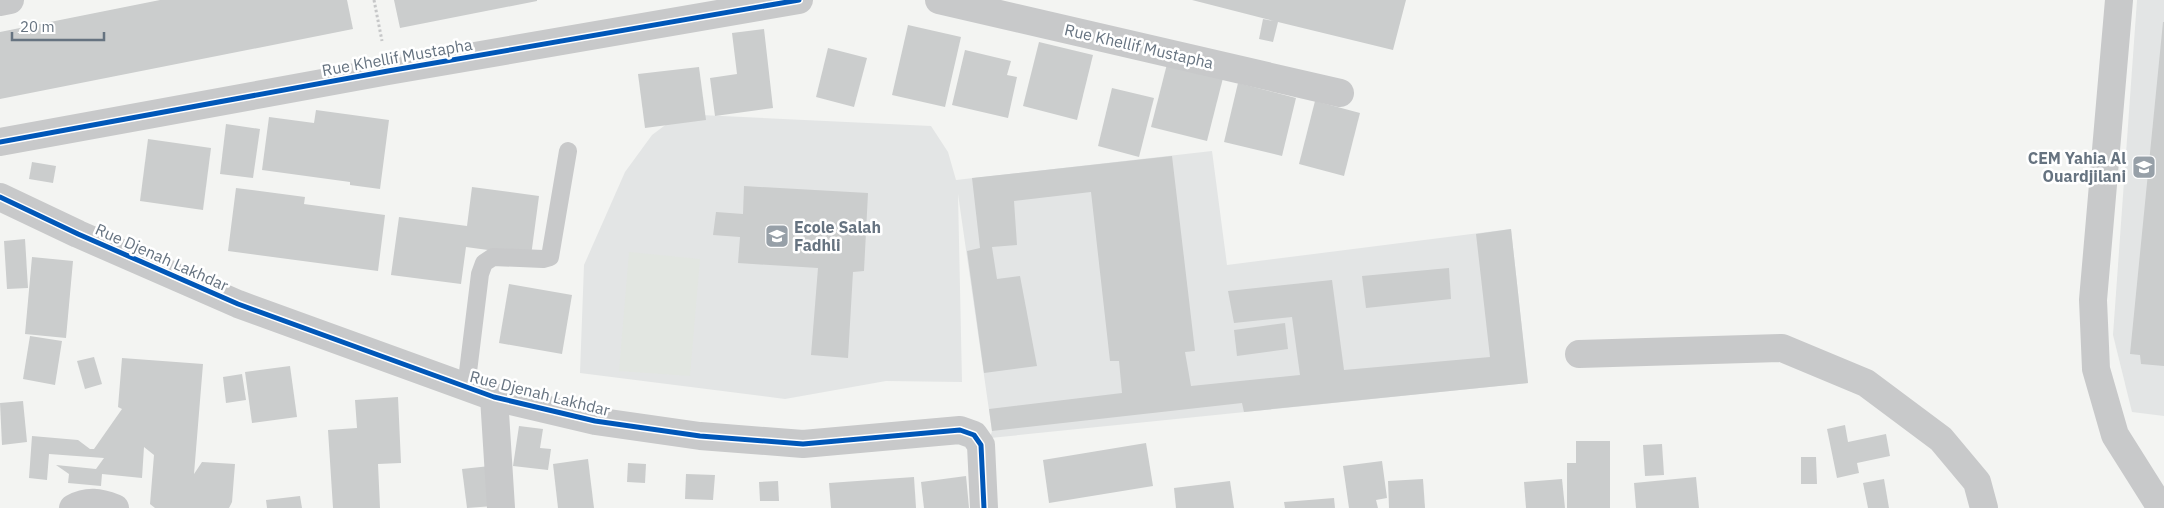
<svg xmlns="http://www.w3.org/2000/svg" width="2164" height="508" viewBox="0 0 2164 508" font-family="'IBM Plex Sans',sans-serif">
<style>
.built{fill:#e3e5e5}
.green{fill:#e2e6e1}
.building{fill:#cbcdcd}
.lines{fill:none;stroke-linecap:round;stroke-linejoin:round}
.path{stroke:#c6c7c8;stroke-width:3;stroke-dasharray:2.5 2.5;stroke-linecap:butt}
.lane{stroke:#c8c9ca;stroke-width:18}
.street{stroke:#c8c9ca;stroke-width:28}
.cycleway-casing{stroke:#fff;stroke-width:8}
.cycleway{stroke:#0057b8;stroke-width:5}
.labels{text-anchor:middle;stroke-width:5;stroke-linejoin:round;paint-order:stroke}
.street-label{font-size:16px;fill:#667380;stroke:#fff}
.poi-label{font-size:16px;font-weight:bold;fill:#667380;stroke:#fff;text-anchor:end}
</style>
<rect width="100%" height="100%" fill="#f3f4f2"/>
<g class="built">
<path d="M2137 0H2164V416L2132 412 2113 335Z"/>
<path d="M680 114 931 126 948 152 956 180 1212 151 1227 265 1511 229 1528 383 990 438 992 431 958 194 962 382 886 381 785 399 580 373 584 265 625 172 652 135Z"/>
</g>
<path class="green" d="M629 252 700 259 690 376 619 371Z"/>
<g class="building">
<path d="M160 0H347L353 29 0 99V32Z"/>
<path d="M394 0H537V1L400 28Z"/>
<path d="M1192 0H1406L1393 50 1278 22 1273 42 1259 39 1263 19 1274 21Z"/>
<path d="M2163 22H2164V366L2141 364 2140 355 2130 354Z"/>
<path d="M908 25 961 37 945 107 892 95Z"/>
<path d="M764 29 773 108 715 116 710 78 737 74 732 33Z"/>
<path d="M1039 42 1093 55 1077 120 1023 106Z"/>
<path d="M828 48 867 58 854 107 816 97Z"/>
<path d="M965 50 1011 61 1007 75 1017 77 1008 118 952 105Z"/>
<path d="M1167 64 1223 78 1207 141 1151 127Z"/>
<path d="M699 67 706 120 645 128 638 74Z"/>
<path d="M1238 83 1296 98 1282 156 1224 142Z"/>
<path d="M1112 88 1154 98 1139 157 1098 146Z"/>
<path d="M1315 101 1360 113 1344 176 1299 164Z"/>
<path d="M316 110 389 120 380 189 350 185V182L262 170 269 117 314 123Z"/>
<path d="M226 124 260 129 253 178 220 174Z"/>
<path d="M148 139 211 148 203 210 140 201Z"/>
<path d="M1172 156 1195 351 1185 352 1191 386 1300 375 1292 317 1234 323 1228 291 1332 280 1344 370 1490 357 1476 234 1511 229 1528 383 1244 412 1242 403 992 431 989 409 1122 393 1119 361H1110L1091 192 1014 201 1017 245 992 247 997 279 1020 276 1037 366 984 373 967 251 980 248 972 178Z"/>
<path d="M32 162 56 166 53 183 29 179Z"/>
<path d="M744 186 868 193 864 271 853 272 848 358 811 355 818 268 738 263 740 237 713 235 716 212 743 214Z"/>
<path d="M472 187 539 196 531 256 466 247 461 284 391 275 399 217 467 226Z"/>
<path d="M236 188 305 197 304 204 385 215 378 271 228 251Z"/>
<path d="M25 239 28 288 7 289 4 241Z"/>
<path d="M32 257 73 261 66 338 25 334Z"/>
<path d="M1449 268 1451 299 1366 308 1362 276Z"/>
<path d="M509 284 572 295 562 354 499 343Z"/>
<path d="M1285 323 1288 349 1237 356 1234 330Z"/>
<path d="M30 336 62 341 55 385 23 379Z"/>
<path d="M94 357 102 384 85 389 77 361Z"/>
<path d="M122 358 203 364 194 474 202 462 235 464 232 502 229 508H155L150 504 154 455 144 447 142 478 102 474 101 486 68 483 69 474 56 465 96 469 104 458 49 454 47 480 29 478 32 436 78 440 90 449H94L122 409 118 407Z"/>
<path d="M290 366 297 417 252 423 245 372Z"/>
<path d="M242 374 246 400 226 403 223 377Z"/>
<path d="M398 397 401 463 378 464 380 508H333L328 430 357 428 355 400Z"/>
<path d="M23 401 27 442 2 445 0 403Z"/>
<path d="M1845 425 1848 442 1886 434 1890 456 1857 463 1859 473 1837 478 1827 429Z"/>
<path d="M519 426 543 429 540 448 551 449 548 470 513 466Z"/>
<path d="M1576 441H1610V508H1567V463H1576Z"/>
<path d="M1146 443 1153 486 1049 503 1043 460Z"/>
<path d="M1662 444 1664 475 1645 476 1643 445Z"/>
<path d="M1801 457H1816L1817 484H1801Z"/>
<path d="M588 459 594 508H558L553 464Z"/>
<path d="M1382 461 1387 498 1376 500 1378 508H1349L1343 466Z"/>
<path d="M628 463 646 464 645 483 627 482Z"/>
<path d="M490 466 494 506 467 508 462 469Z"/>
<path d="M686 474 715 475 713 500 685 499Z"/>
<path d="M966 476 969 508H924L921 482Z"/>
<path d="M914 477 916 508H831L829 483Z"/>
<path d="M1696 477 1699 508H1636L1634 483Z"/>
<path d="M1423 479 1425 508H1389L1388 481Z"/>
<path d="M1562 479 1565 508H1526L1524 482Z"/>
<path d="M1884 479 1889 508H1868L1863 483Z"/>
<path d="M778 481 779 501H760L759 482Z"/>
<path d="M1230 481 1234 508H1176L1174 488Z"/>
<path d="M300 496 302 508H267L266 500Z"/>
<path d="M1334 498 1335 508H1285L1284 502Z"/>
</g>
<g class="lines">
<path class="path" d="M374 0 382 41"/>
<path class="lane" d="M466 388 480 274 484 263 493 257 543 259 550 257 568 151"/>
<g class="street">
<path d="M939 0 1340 93"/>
<path d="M2119 0 2093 300 2096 369 2115 435 2156 500"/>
<path d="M0 2 10 0"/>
<path d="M0 142 388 71 799 0"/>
<path d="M0 197 78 234 238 304 494 397 595 421 700 436 803 444 960 430 974 435 981 445 984 508"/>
<path d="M1579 354 1782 348 1866 383 1941 439 1977 482 1984 508"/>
<path d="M494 397 501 508"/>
<path d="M73 508C88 500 99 502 115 508"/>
</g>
<g class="cycleway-casing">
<g id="cycleway">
<path d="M0 142 388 71 799 0"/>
<path d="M0 197 78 234 238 304 494 397 595 421 700 436 803 444 960 430 974 435 981 445 984 508"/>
</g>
</g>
<use href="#cycleway" class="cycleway"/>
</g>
<defs>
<g id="school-square" transform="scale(1.25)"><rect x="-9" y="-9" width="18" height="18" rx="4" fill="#97a0a8" stroke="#fff"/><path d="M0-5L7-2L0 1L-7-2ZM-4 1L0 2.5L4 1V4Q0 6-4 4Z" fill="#fff"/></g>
</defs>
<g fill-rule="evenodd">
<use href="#school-square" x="2144" y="167"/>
<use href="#school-square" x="777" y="236"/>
</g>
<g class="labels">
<g class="street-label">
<text transform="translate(1139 46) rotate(13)" y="6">Rue Khellif Mustapha</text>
<text transform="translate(397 57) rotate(-10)" y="6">Rue Khellif Mustapha</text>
<text transform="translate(162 257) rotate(24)" y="6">Rue Djenah Lakhdar</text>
<text transform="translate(540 393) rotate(14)" y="6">Rue Djenah Lakhdar</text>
</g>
<g class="poi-label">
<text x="2126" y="164">CEM Yahia Al<tspan x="2126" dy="18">Ouardjilani</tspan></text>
<text x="794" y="233" text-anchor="start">Ecole Salah<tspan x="794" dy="18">Fadhli</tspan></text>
</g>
</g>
<path d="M12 32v8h92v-8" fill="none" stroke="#667380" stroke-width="2.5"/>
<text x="20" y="32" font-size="15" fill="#667380" stroke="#ffffff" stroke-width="4" paint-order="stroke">20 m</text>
</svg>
